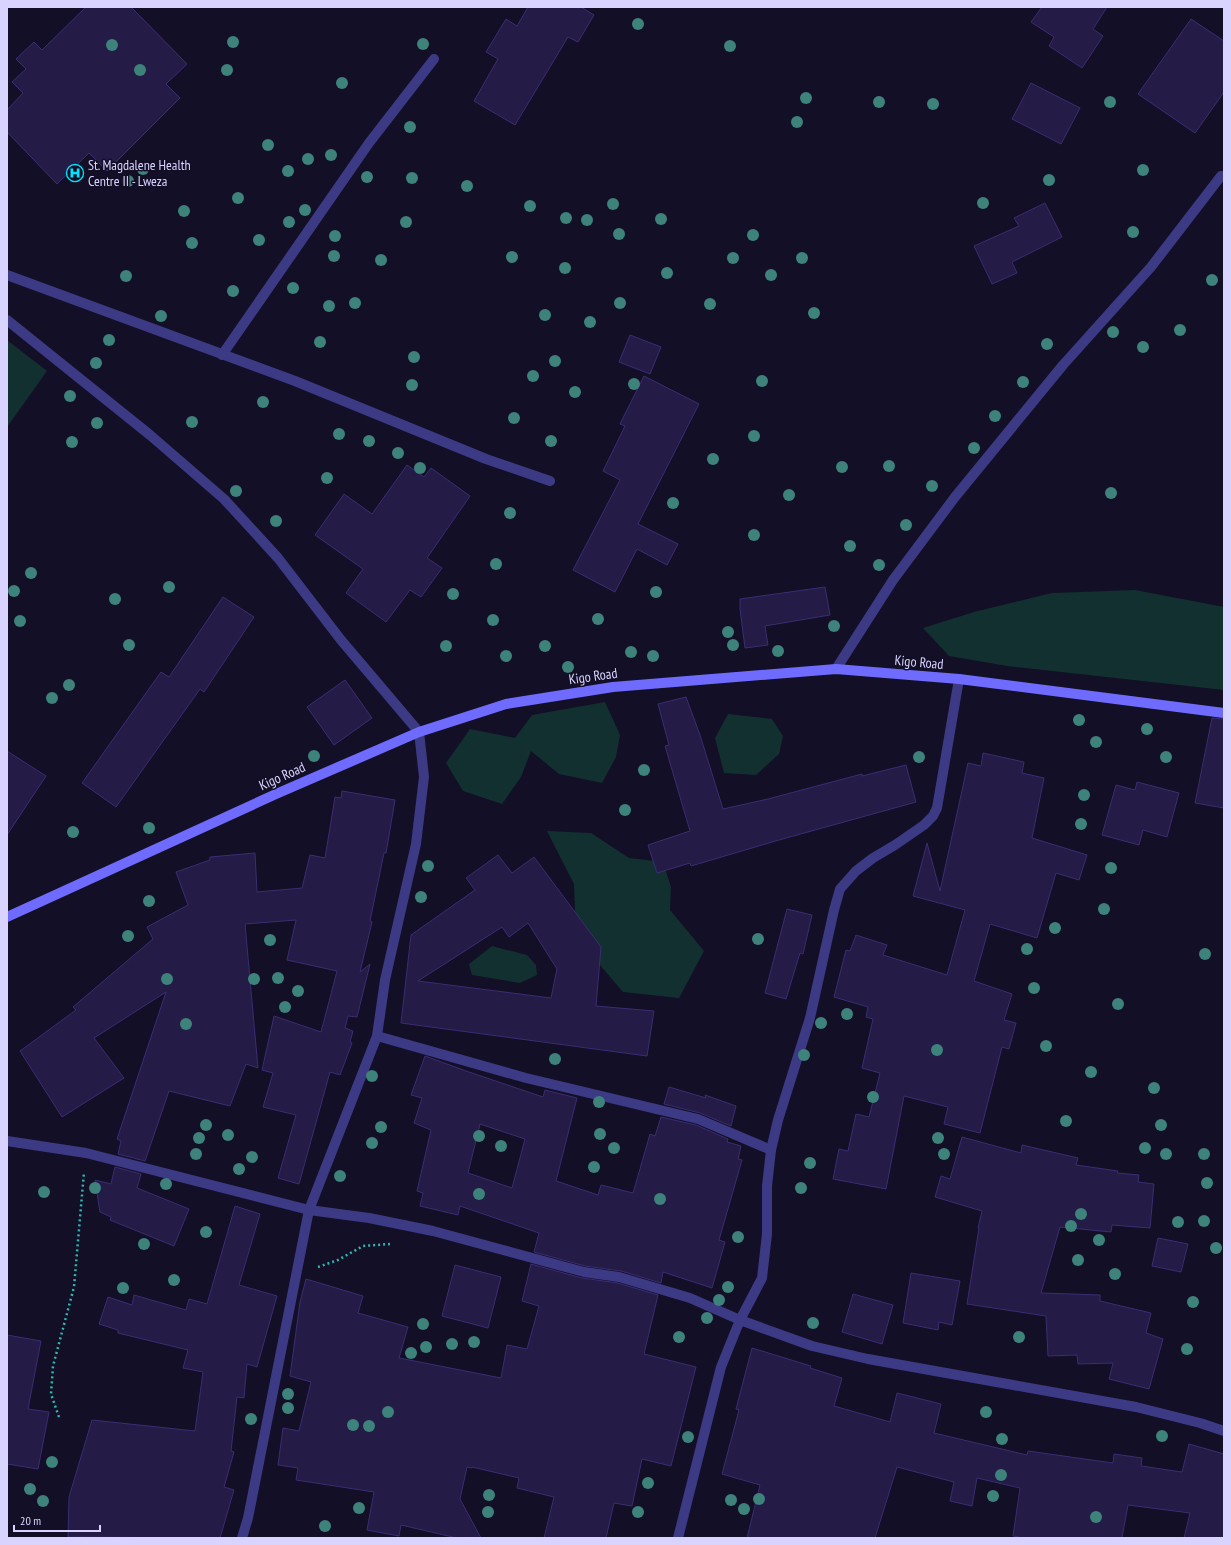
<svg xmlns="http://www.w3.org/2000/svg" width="1231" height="1545" viewBox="0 0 1231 1545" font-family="'PT Sans Narrow',sans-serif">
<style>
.green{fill:#12302f}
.building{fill:#241b47;stroke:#3b2d73;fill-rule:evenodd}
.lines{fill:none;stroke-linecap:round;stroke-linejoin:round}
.path{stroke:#2fb8b0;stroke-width:2.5;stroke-dasharray:2 3;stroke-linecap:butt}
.lane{stroke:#3d3a85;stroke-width:10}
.street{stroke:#3d3a85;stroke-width:10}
.secondary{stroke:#6f6bff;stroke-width:10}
.tree{fill:#3d827b}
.labels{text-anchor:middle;stroke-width:3;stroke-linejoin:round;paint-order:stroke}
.poi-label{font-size:14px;fill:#d9d4ff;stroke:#130f26;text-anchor:start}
.street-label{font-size:14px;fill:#d9d4ff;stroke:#130f26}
</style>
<rect width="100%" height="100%" fill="#130f26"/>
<g class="green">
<path d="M7 340 47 371 7 427Z"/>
<path d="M1135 590 1224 607V690L1007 666 949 656 923 628 974 612 1052 593Z"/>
<path d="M605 702 620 735 616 757 602 783 559 774 531 751 521 777 502 804 463 791 446 763 470 729 515 738 532 715Z"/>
<path d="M728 714 772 719 783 736 779 754 756 775 724 773 715 738Z"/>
<path d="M547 831 591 833 629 858 663 862 671 887 670 910 704 951 679 998 623 992 576 937 574 884Z"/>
<path d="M492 946 527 955 536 965 537 975 520 983 472 975 469 964Z"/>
</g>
<g class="building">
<path d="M86 7H131L187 64 166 84 180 98 107 171 89 153 57 184 7 132V110L23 93 12 82 26 69 16 59 34 42 42 50Z"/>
<path d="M528 7H581L594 15 578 42 568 37 515 125 474 101 498 59 486 52 506 19 517 26Z"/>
<path d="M1042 7H1107L1093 29 1103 36 1082 68 1049 46 1054 37 1031 22Z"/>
<path d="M1191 19 1224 41V92L1195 133 1138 94Z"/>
<path d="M1031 83 1080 108 1061 144 1012 119Z"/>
<path d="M1045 203 1062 237 1012 262 1017 273 992 284 974 246 1019 226 1014 218Z"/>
<path d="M630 335 661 347 650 374 619 362Z"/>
<path d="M644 376 699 404 638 524 678 544 667 565 637 549 615 592 573 570 620 480 603 471 625 426 620 424Z"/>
<path d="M407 465 424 477 431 468 470 496 427 558 442 568 421 597 410 590 386 622 346 593 363 569 315 535 344 494 372 514Z"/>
<path d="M825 587 830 615 765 626 768 645 745 648 740 609V599Z"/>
<path d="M223 597 254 617 204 692 200 689 116 807 82 783 161 672 169 677Z"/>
<path d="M345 680 372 718 334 745 307 707Z"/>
<path d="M686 697 700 735 723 809 768 799 862 774V776L906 765 916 802 779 840 691 866 690 863 657 873 648 845 690 831 665 746 669 745 658 704Z"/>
<path d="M1212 718 1224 719V808L1195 803Z"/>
<path d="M7 751 46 776 7 835Z"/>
<path d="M983 753 1024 762 1022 773 1044 778 1032 838 1087 855 1079 880 1056 873 1037 938 990 924 974 981 1012 994 1004 1020 1016 1023 1009 1049 1002 1047 980 1133 944 1124 948 1107 904 1096 886 1189 833 1179 839 1149 848 1151 856 1114 869 1117 880 1073 862 1068 873 1019 866 1017 868 1007 834 997 846 950 850 951 856 935 887 945 883 955 947 975 965 910 913 896 927 843 940 891 968 763 981 766Z"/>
<path d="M1137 782 1179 793 1167 837 1143 830 1139 845 1102 835 1116 785 1135 790Z"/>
<path d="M342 791 395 800 386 853H384L370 921 372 922 360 972 370 964 357 1017 348 1016 345 1028 353 1031 350 1042 352 1043 340 1075 330 1072 299 1184 278 1178 296 1115 263 1107 273 1073 262 1070 274 1016 321 1032 337 971 287 960 296 920 245 924 258 1068 246 1064 230 1106 169 1091 145 1161 118 1154 121 1141 117 1139 166 992 94 1038 124 1078 62 1117 20 1051 76 1010 73 1007 153 939 147 927 188 905 176 872 210 860V857L255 853 257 892 302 888 310 855 325 858 335 797 341 798Z"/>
<path d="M498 855 512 873 534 857 601 947 596 1006 654 1011 647 1056 401 1023 411 935 475 890 466 878ZM528 923 557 969 551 998 418 981 502 927 509 937Z"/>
<path d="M787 909 812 915 803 954 800 953 786 999 765 993Z"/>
<path d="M425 1056 469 1072 543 1097 545 1090 577 1098 556 1181 598 1195 601 1185 633 1193 650 1134 655 1136 661 1117 696 1125 728 1139 727 1142 741 1146 738 1159 742 1160 719 1240 725 1242 712 1288 663 1272 661 1283 621 1271 585 1266 534 1252 539 1233 460 1206 458 1215 420 1206 423 1193 417 1191 431 1130 414 1123 422 1098 411 1095ZM480 1124 525 1139 512 1188 468 1173Z"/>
<path d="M669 1087 706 1098 705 1095 736 1106 731 1126 700 1113 664 1104Z"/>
<path d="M962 1137 1021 1153 1022 1145 1078 1158 1076 1165 1118 1171 1117 1173 1139 1175 1138 1182 1154 1184 1150 1228 1112 1225 1111 1232 1060 1227 1041 1293 1100 1295V1301L1151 1313 1146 1333 1163 1339 1149 1389 1109 1379 1113 1363 1078 1364 1077 1355 1048 1356 1046 1316 967 1304 979 1228H978L982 1211 935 1197 941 1176 950 1179Z"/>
<path d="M115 1167 141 1174 137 1188 189 1209 174 1246 110 1220 111 1217 100 1212 95 1180 111 1184Z"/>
<path d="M235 1206 260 1214 239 1285 277 1296 257 1367 247 1364 244 1398 237 1397 231 1451 234 1452 224 1487 234 1490 220 1538 68 1537 69 1497 92 1420 195 1431 203 1372 183 1368 188 1350 118 1333V1330L99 1324 108 1297 132 1305 134 1295 186 1310 189 1299 207 1304Z"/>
<path d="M1158 1238 1188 1244 1181 1272 1152 1266Z"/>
<path d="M531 1264 582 1278 618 1283 658 1295 644 1354 696 1367 671 1466 642 1459 632 1506 614 1503 606 1538H544L554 1497 517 1488 519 1478 472 1467V1468L467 1467 460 1499 481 1538H457L401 1525 399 1536 367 1530 374 1492 296 1480 298 1468 278 1465 283 1428 299 1431 311 1382 290 1376 300 1302 306 1279 363 1296 358 1313 408 1327 399 1358 501 1378 507 1345 527 1349 539 1306 522 1301Z"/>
<path d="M455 1265 501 1277 488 1328 442 1316Z"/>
<path d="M911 1273 960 1281 952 1325 939 1322 938 1330 903 1323Z"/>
<path d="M853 1294 893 1305 882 1344 842 1332Z"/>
<path d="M7 1335 41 1341 28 1409 49 1412 38 1469 7 1464Z"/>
<path d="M752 1348 811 1366 810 1368 842 1378 834 1406 890 1422 897 1393 941 1404 934 1433 1027 1455 1028 1451 1113 1463 1114 1454 1142 1458 1141 1466 1182 1472 1189 1444 1224 1454V1538H1184L1190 1513 1128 1505 1122 1538H1024L1013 1536 1020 1488 977 1478 972 1506 950 1501 954 1482 897 1467 875 1538H747L760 1485 722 1474 739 1410 736 1409Z"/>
</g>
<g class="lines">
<g class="path">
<path d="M318 1267 338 1260 363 1246 390 1244"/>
<path d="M59 1417 51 1394 53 1366 74 1287 84 1172"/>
</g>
<path class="lane" d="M222 355 369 143 434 59"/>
<g class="street">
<path d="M7 275 295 381 486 459 550 481"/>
<path d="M7 320 150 435 224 499 278 558 341 640 419 732 424 777 416 844 385 980 377 1036 309 1210 248 1518 242 1538"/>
<path d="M836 669 893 580 955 497 1063 365 1151 267 1221 176"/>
<path d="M377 1036 526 1078 698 1119 771 1150"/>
<path d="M7 1141 86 1153 309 1210 369 1218 433 1231 584 1272 619 1277 690 1298 740 1320 812 1346 868 1359 1136 1407 1200 1423 1224 1431"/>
<path d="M678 1538 721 1367 740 1320 762 1278 767 1234V1186L771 1150 778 1120 810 1018 834 910 840 889 856 871 873 858 895 845 924 825 933 816 937 808 959 679"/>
</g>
<path class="secondary" d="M7 917 276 794 419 732 506 704 613 687 836 669 959 679 1224 713"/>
</g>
<g class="tree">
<circle cx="638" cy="24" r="6"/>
<circle cx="233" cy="42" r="6"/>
<circle cx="423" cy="44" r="6"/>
<circle cx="112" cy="45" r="6"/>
<circle cx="730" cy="46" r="6"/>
<circle cx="140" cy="70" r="6"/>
<circle cx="227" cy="70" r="6"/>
<circle cx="342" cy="83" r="6"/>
<circle cx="806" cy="98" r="6"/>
<circle cx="879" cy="102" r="6"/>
<circle cx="1110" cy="102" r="6"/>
<circle cx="933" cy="104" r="6"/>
<circle cx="797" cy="122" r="6"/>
<circle cx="410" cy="127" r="6"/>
<circle cx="268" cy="145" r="6"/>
<circle cx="331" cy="155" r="6"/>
<circle cx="308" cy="159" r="6"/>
<circle cx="143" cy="169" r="6"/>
<circle cx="1143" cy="170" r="6"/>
<circle cx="288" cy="171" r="6"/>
<circle cx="367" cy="177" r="6"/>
<circle cx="412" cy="178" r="6"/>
<circle cx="1049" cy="180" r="6"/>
<circle cx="128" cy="181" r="6"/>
<circle cx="467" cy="186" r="6"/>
<circle cx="238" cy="198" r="6"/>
<circle cx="983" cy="203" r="6"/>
<circle cx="613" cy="204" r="6"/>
<circle cx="530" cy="206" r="6"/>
<circle cx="305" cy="210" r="6"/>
<circle cx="184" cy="211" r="6"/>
<circle cx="566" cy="218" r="6"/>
<circle cx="661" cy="219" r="6"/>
<circle cx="587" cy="220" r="6"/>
<circle cx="289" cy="222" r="6"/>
<circle cx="406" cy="222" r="6"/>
<circle cx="1133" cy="232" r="6"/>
<circle cx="619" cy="234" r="6"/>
<circle cx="753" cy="235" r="6"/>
<circle cx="335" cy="236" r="6"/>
<circle cx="259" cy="240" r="6"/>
<circle cx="192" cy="243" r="6"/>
<circle cx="334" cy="256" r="6"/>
<circle cx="512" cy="257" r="6"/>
<circle cx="733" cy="258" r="6"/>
<circle cx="802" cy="258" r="6"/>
<circle cx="381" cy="260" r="6"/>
<circle cx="565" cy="268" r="6"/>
<circle cx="667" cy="273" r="6"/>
<circle cx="771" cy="275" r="6"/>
<circle cx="126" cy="276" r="6"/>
<circle cx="1212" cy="280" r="6"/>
<circle cx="293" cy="288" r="6"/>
<circle cx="233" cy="291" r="6"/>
<circle cx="355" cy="303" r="6"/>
<circle cx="620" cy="303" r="6"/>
<circle cx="710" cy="304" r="6"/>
<circle cx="329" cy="306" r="6"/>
<circle cx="814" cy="313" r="6"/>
<circle cx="545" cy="315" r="6"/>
<circle cx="161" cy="316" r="6"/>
<circle cx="590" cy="322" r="6"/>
<circle cx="1180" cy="330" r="6"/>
<circle cx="1113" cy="332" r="6"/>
<circle cx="109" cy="340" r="6"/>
<circle cx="320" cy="342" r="6"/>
<circle cx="1047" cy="344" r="6"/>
<circle cx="1143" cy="347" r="6"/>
<circle cx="414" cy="357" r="6"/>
<circle cx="555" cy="361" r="6"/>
<circle cx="96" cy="363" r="6"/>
<circle cx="533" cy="376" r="6"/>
<circle cx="762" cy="381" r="6"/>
<circle cx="1023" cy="382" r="6"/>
<circle cx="634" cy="384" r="6"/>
<circle cx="412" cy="385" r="6"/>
<circle cx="575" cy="392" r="6"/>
<circle cx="70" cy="396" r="6"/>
<circle cx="263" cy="402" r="6"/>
<circle cx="995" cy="416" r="6"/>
<circle cx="514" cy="418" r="6"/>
<circle cx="192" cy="422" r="6"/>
<circle cx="97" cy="423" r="6"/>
<circle cx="339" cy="434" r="6"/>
<circle cx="754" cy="436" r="6"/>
<circle cx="369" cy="441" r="6"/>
<circle cx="551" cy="441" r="6"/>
<circle cx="72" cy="442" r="6"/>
<circle cx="974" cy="448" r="6"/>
<circle cx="398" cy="453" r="6"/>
<circle cx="713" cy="459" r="6"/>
<circle cx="889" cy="466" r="6"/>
<circle cx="842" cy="467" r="6"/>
<circle cx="420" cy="468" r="6"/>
<circle cx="327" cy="478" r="6"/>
<circle cx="932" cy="486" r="6"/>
<circle cx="236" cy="491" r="6"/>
<circle cx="1111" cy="493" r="6"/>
<circle cx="789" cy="495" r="6"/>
<circle cx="673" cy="503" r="6"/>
<circle cx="510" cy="513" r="6"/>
<circle cx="276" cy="521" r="6"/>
<circle cx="906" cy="525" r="6"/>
<circle cx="754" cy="535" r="6"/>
<circle cx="850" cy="546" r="6"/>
<circle cx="496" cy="564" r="6"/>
<circle cx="879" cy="565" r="6"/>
<circle cx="31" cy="573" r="6"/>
<circle cx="169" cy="587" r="6"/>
<circle cx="14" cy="591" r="6"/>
<circle cx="656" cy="592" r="6"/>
<circle cx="453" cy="594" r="6"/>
<circle cx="115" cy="599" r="6"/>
<circle cx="598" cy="619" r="6"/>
<circle cx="493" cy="620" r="6"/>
<circle cx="20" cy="621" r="6"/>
<circle cx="834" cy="626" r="6"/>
<circle cx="728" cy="632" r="6"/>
<circle cx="129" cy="645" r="6"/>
<circle cx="733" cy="645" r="6"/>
<circle cx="446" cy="646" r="6"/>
<circle cx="545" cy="646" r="6"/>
<circle cx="778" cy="651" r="6"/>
<circle cx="631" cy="652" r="6"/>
<circle cx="506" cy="656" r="6"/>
<circle cx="653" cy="656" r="6"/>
<circle cx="568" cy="667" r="6"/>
<circle cx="69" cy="685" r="6"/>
<circle cx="52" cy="698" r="6"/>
<circle cx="1079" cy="720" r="6"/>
<circle cx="1147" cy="729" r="6"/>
<circle cx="1096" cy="742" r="6"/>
<circle cx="314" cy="756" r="6"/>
<circle cx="919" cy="757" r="6"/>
<circle cx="1166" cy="757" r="6"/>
<circle cx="644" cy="770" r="6"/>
<circle cx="1084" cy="795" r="6"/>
<circle cx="625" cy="810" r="6"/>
<circle cx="1081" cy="824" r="6"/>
<circle cx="149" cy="828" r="6"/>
<circle cx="73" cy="832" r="6"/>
<circle cx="428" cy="866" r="6"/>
<circle cx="1111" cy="868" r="6"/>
<circle cx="421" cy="897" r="6"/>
<circle cx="149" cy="901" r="6"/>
<circle cx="1104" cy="909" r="6"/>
<circle cx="1055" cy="928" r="6"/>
<circle cx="128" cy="936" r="6"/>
<circle cx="758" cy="939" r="6"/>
<circle cx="270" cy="940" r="6"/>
<circle cx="1027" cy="949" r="6"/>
<circle cx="1205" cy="954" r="6"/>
<circle cx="278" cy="978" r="6"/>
<circle cx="167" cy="979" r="6"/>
<circle cx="254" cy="979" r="6"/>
<circle cx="1034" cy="988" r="6"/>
<circle cx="298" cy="991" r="6"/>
<circle cx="1118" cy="1004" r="6"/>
<circle cx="285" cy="1007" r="6"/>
<circle cx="847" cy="1014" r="6"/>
<circle cx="821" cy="1023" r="6"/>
<circle cx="186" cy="1024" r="6"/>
<circle cx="1046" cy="1046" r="6"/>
<circle cx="937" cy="1050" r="6"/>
<circle cx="804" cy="1055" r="6"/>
<circle cx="555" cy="1059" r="6"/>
<circle cx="1091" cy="1072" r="6"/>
<circle cx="372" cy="1076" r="6"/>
<circle cx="1154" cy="1088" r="6"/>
<circle cx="873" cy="1097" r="6"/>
<circle cx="599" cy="1102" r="6"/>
<circle cx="1066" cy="1121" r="6"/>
<circle cx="206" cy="1125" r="6"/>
<circle cx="1161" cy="1125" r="6"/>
<circle cx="381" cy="1127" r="6"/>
<circle cx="600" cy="1134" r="6"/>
<circle cx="228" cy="1135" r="6"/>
<circle cx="479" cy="1136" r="6"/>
<circle cx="199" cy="1138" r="6"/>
<circle cx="938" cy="1138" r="6"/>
<circle cx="372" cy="1143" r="6"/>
<circle cx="501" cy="1146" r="6"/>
<circle cx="614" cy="1148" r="6"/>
<circle cx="1145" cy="1148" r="6"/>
<circle cx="196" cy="1154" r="6"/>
<circle cx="944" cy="1154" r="6"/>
<circle cx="1166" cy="1154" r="6"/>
<circle cx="1204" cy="1154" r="6"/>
<circle cx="252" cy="1157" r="6"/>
<circle cx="810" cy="1163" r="6"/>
<circle cx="594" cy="1167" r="6"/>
<circle cx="239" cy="1169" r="6"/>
<circle cx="340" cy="1176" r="6"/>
<circle cx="1207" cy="1183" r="6"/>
<circle cx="166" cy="1184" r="6"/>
<circle cx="95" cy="1188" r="6"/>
<circle cx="801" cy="1188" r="6"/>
<circle cx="44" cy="1192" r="6"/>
<circle cx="479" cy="1194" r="6"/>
<circle cx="660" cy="1199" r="6"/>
<circle cx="1081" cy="1214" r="6"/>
<circle cx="1204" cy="1221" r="6"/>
<circle cx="1178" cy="1222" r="6"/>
<circle cx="1071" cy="1226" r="6"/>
<circle cx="206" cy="1232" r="6"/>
<circle cx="738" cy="1237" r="6"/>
<circle cx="1099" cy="1240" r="6"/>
<circle cx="144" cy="1244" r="6"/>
<circle cx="1216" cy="1248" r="6"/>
<circle cx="1078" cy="1260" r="6"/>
<circle cx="1115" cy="1274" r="6"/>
<circle cx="174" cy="1280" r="6"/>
<circle cx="728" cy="1287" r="6"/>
<circle cx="123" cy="1288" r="6"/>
<circle cx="719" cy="1300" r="6"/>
<circle cx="1193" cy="1302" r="6"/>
<circle cx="707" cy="1318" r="6"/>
<circle cx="813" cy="1323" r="6"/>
<circle cx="423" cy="1324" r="6"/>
<circle cx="679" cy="1337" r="6"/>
<circle cx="1019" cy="1337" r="6"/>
<circle cx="474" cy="1342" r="6"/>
<circle cx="452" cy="1344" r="6"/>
<circle cx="426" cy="1347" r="6"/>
<circle cx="1187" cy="1349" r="6"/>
<circle cx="411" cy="1353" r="6"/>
<circle cx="288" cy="1394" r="6"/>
<circle cx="288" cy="1408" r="6"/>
<circle cx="388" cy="1412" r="6"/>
<circle cx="986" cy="1412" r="6"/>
<circle cx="251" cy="1419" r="6"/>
<circle cx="353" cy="1425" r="6"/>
<circle cx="369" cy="1426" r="6"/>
<circle cx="1162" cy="1436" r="6"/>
<circle cx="688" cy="1437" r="6"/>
<circle cx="1002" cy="1439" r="6"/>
<circle cx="52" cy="1462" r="6"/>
<circle cx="1001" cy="1475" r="6"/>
<circle cx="648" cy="1483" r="6"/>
<circle cx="30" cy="1489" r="6"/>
<circle cx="489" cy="1495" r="6"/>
<circle cx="993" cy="1496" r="6"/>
<circle cx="759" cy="1499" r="6"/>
<circle cx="731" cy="1500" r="6"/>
<circle cx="43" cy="1501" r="6"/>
<circle cx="359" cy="1508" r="6"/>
<circle cx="744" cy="1509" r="6"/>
<circle cx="488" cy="1512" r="6"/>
<circle cx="638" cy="1512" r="6"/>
<circle cx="1096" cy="1517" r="6"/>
<circle cx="325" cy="1526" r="6"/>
</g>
<defs>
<g id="hospital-ring" transform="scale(0.9)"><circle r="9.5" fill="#130f26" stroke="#00e5ff" stroke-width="1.5"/><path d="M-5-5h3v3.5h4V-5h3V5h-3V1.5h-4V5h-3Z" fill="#00e5ff"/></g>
</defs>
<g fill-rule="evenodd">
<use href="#hospital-ring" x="75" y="173"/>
</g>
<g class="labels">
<g class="poi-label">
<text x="88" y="170">St. Magdalene Health<tspan x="88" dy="16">Centre II - Lweza</tspan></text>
</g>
<g class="street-label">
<text transform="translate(919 662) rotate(5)" y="5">Kigo Road</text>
<text transform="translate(593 676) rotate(-8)" y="5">Kigo Road</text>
<text transform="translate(282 776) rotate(-24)" y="5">Kigo Road</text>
</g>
</g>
<rect width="1231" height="1545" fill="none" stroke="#d9d4ff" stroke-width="16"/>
<path d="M14 1525v6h86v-6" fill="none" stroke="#d9d4ff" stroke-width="2"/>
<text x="20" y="1525" font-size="12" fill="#d9d4ff" stroke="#130f26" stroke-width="3" paint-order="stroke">20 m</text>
</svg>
